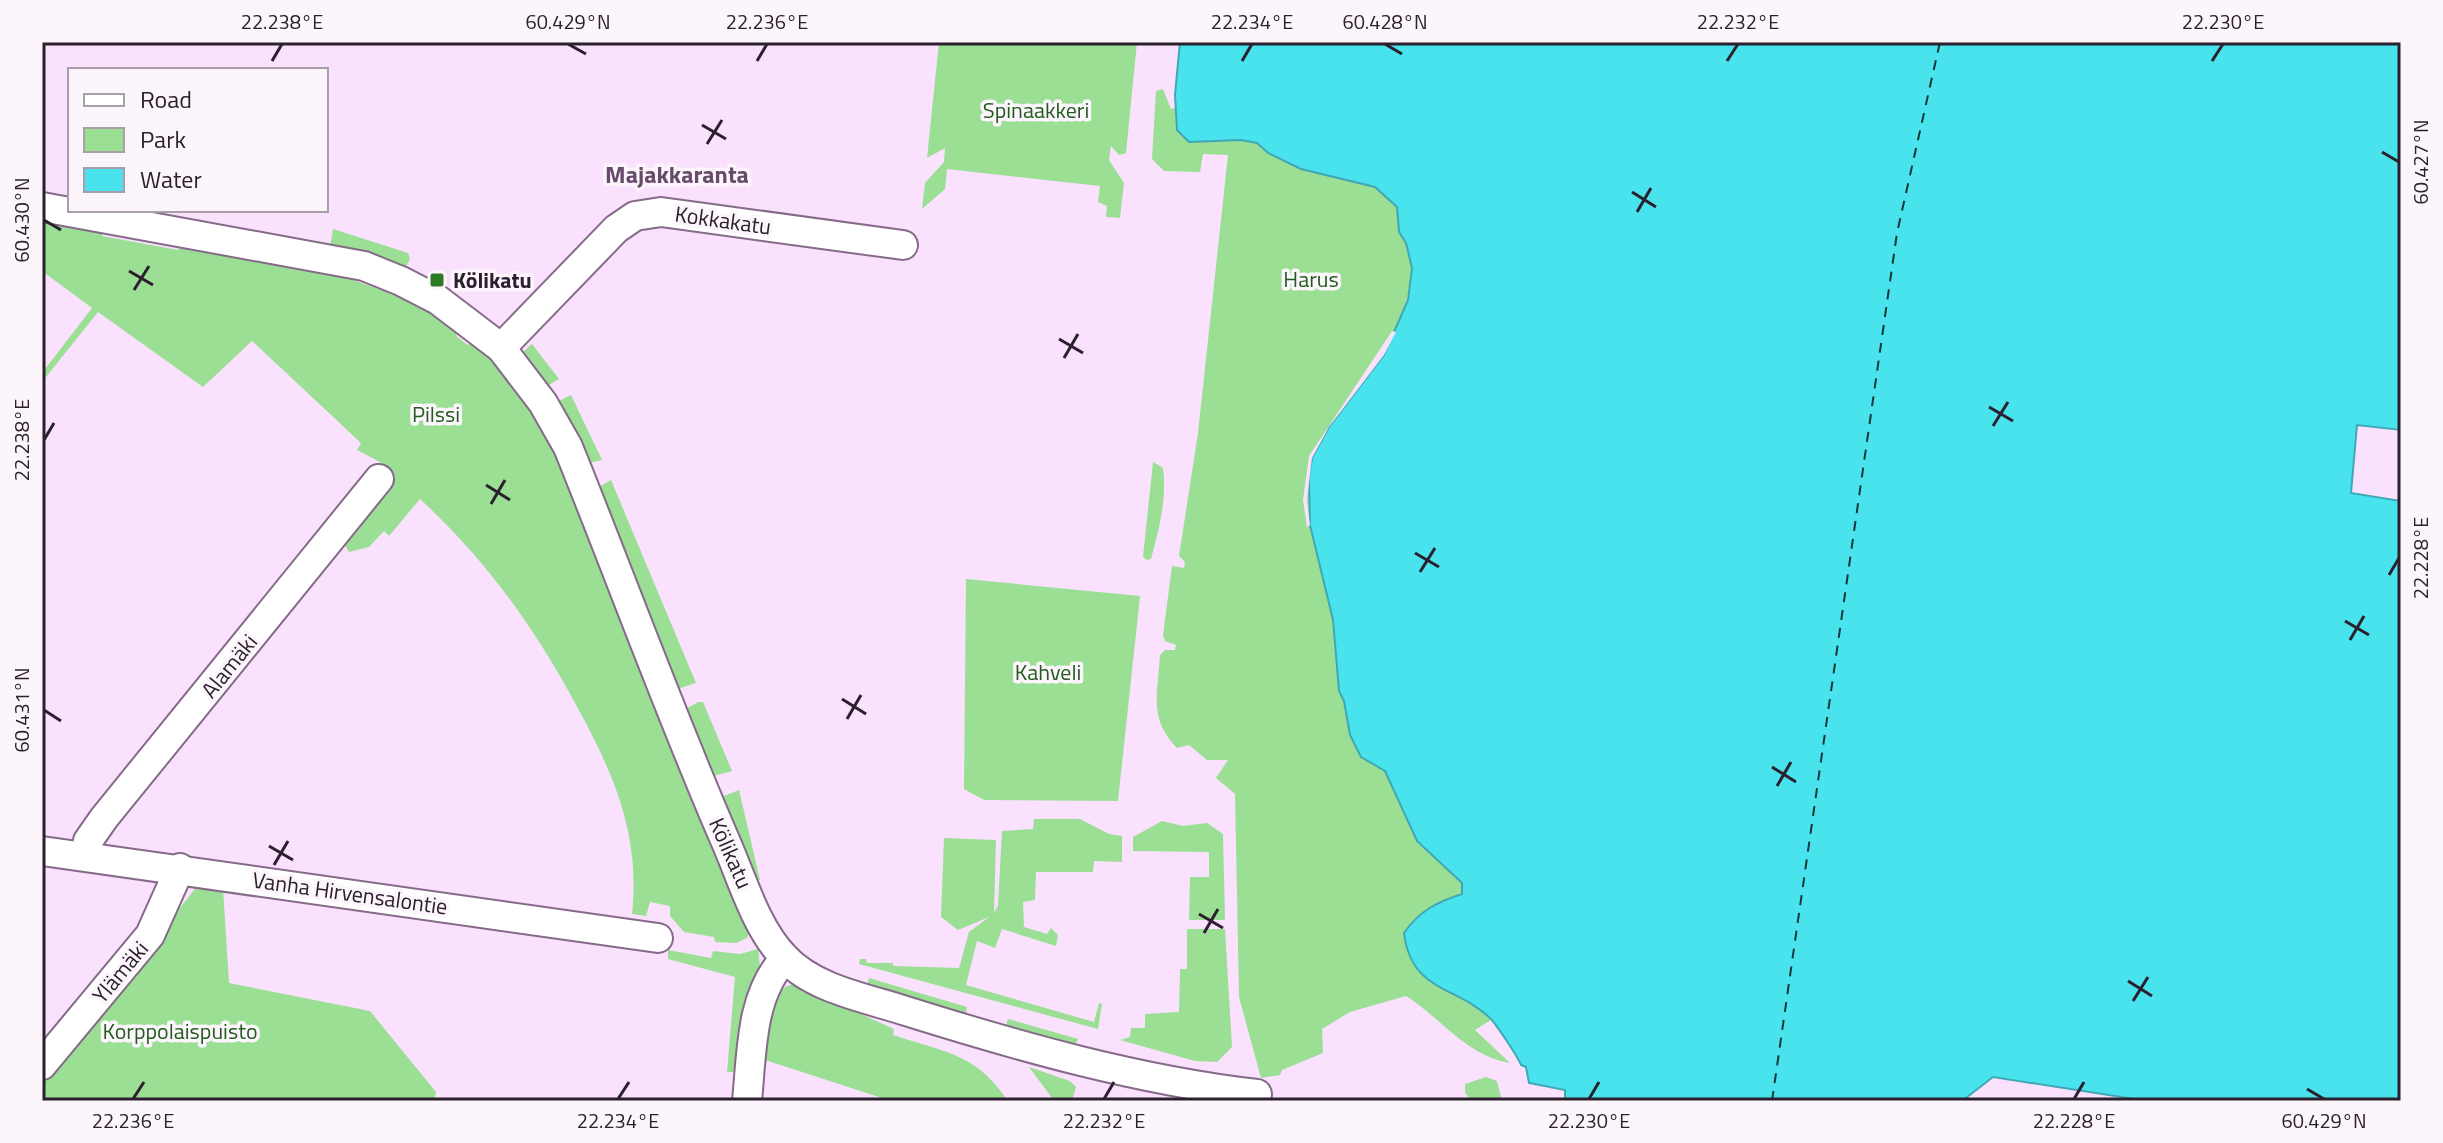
<svg xmlns="http://www.w3.org/2000/svg" width="2443" height="1143" viewBox="0 0 2443 1143" font-family="'Titillium Web',sans-serif">
<style>
.green{fill:#9bdf95}
.water{fill:#49e3ee;stroke:#40a8b4;stroke-width:2}
.pier{fill:#fae1fd}
.lines{fill:none;stroke-linecap:round;stroke-linejoin:round}
.ferry{stroke:#173739;stroke-width:2;stroke-dasharray:10 8;stroke-linecap:butt}
.minor-casing{stroke:#866a89;stroke-width:32}
.minor{stroke:#fff;stroke-width:28}
.ticks{fill:none;stroke:#2b202d;stroke-width:3}
.poi-dot{fill:#2c7c27;stroke:#fcf5fc;stroke-width:3}
.labels{text-anchor:middle;stroke-width:7;stroke-linejoin:round;paint-order:stroke}
.park-label{font-size:22px;fill:#225c1e;stroke:#fcf5fc}
.street-label{font-size:22px;fill:#2b202d;stroke:#fcf5fc}
.poi-label{font-size:22px;font-weight:bold;fill:#2b202d;stroke:#fcf5fc;text-anchor:start}
.neighbourhood-label{font-size:24px;font-weight:bold;fill:#664c6a;stroke:#fcf5fc}
.neatline{fill:none;stroke:#2b202d;stroke-width:3}
.ticks-label{font-size:20px;text-anchor:middle;fill:#2b202d}
</style>
<rect width="100%" height="100%" fill="#fae1fd"/>
<g class="green">
<path d="M939 42H1137L1126 153 1119 155 1111 146 1109 160 1124 183 1120 218 1106 217 1107 206 1098 202 1100 186 947 169 945 189 922 209 925 183 944 162 945 148 927 158Z"/>
<path d="M1163 89 1171 109 1175 108V95L1257 143 1375 187 1397 207 1399 232 1406 243 1412 268 1411 284 1402 318 1384 355 1347 552 1507 1010 1475 1030 1510 1063C1467 1056 1442 1019 1406 996L1350 1012 1322 1029 1323 1053 1282 1070 1280 1075 1261 1078 1239 997 1235 794 1216 778 1228 760H1207L1189 745 1177 748C1148 718 1158 694 1160 655L1165 650H1175L1176 645 1165 641 1163 635 1172 566 1184 568 1185 562 1179 556 1198 433 1228 155 1203 154 1200 172 1164 171 1152 159 1156 91Z"/>
<path d="M42 220 103 231 102 236 178 250 179 245C281 264 370 270 458 330L456 336 468 345 470 341C510 375 538 416 560 463L750 931 747 938 736 943 715 942 714 937 684 932 670 916V906L650 902 646 916 632 914C641 833 612 770 574 701 532 624 485 559 420 499L389 536 384 531 369 547 349 552 343 542 395 476 380 462 357 450 361 443 252 341 203 387 98 312 42 382V373L92 308 42 271Z"/>
<path d="M333 229 408 253 410 259 404 271 330 247Z"/>
<path d="M532 344 559 379 545 387 524 358 523 352Z"/>
<path d="M571 395 602 460 589 463 555 403Z"/>
<path d="M1153 462 1163 468C1167 499 1159 529 1151 559L1147 560 1143 557Z"/>
<path d="M611 480 696 683 677 689 595 489Z"/>
<path d="M966 579 1140 596 1118 801 984 800 964 789Z"/>
<path d="M698 702H703L732 771 710 777 686 709Z"/>
<path d="M739 790 760 880 752 882 719 798Z"/>
<path d="M1034 819H1080L1109 834 1122 836V862L1094 861 1093 872H1036L1035 900 1023 902 1024 927 1047 934 1051 928 1058 935 1056 946 1002 929 995 948 977 941 966 985 1094 1022 1099 1003 1102 1004 1098 1029 859 964 860 959H866L867 963H893V966L959 968 969 932 989 917 958 930 941 917 944 838 996 840 994 913 998 906 1002 831 1033 829Z"/>
<path d="M1162 821 1183 826 1207 823 1223 834 1225 920H1189L1190 877H1209V852L1133 851V837Z"/>
<path d="M198 885 223 889 229 983 370 1011 436 1092 434 1101H42V1082Z"/>
<path d="M1187 929H1225L1232 1047 1217 1062 1195 1061 1120 1040 1130 1037 1131 1028H1145V1014L1179 1012 1180 969H1187Z"/>
<path d="M758 949 760 967 749 1002 740 1072H727L735 977 668 959V950L711 958 713 951 740 954Z"/>
<path d="M869 978 967 1007 966 1014 867 986Z"/>
<path d="M794 984 894 1029 893 1035C944 1052 976 1053 1008 1101H882L879 1097 762 1059C764 1032 761 991 794 984Z"/>
<path d="M1008 1019 1078 1039 1075 1045 1006 1026Z"/>
<path d="M1029 1067 1070 1081 1076 1087 1072 1101 1052 1098Z"/>
<path d="M1486 1077 1497 1081 1502 1101H1472L1465 1093V1084Z"/>
</g>
<path class="water" d="M1180 42H2401V430L2357 425 2351 493 2401 501V1101H2147L1993 1077 1962 1101H1565V1090L1529 1083 1526 1067 1521 1065C1518 1057 1496 1024 1490 1018 1457 986 1411 992 1404 933 1419 911 1437 902 1462 894V883L1417 841 1385 771 1361 757 1350 735 1344 701 1339 691 1333 620 1310 525 1309 477 1312 458 1329 427 1384 355 1408 300 1412 268 1406 243 1399 232 1397 207 1375 187 1301 169 1268 153 1257 143 1241 140 1189 142 1177 130 1175 95Z"/>
<path class="pier" d="M1392 331 1396 332 1384 355 1329 427 1312 458 1307 500 1310 525 1307 527 1303 500 1309 456Z"/>
<g class="lines">
<path class="ferry" d="M1772 1101 1897 233 1940 42"/>
<g class="minor-casing">
<g id="minor">
<path d="M42 207 364 266 401 281 438 300 501 348 543 403 568 447C621 578 669 711 725 840 742 878 755 927 785 958 814 989 866 998 906 1011 1021 1047 1137 1080 1257 1094"/>
<path d="M501 348 616 229 635 216 661 212 903 245"/>
<path d="M42 851 658 938"/>
<path d="M85 856 88 841 104 818 379 479"/>
<path d="M42 1065 150 935 180 868"/>
<path d="M747 1101C752 1052 750 996 785 958"/>
</g>
</g>
<use href="#minor" class="minor"/>
</g>
<path class="ticks" d="M568 44 586 54M1385 44 1402 54M272 61 282 44M757 61 767 44M1242 61 1252 44M1727 61 1738 44M2212 61 2223 44M702 125 726 139M707 144 722 120M2382 152 2399 162M1632 192 1656 207M1637 212 1651 188M44 220 61 230M129 271 153 285M134 290 149 266M1059 339 1083 353M1064 358 1078 334M1989 407 2013 421M1993 426 2008 402M44 440 54 423M486 485 510 500M491 504 505 480M1415 553 1439 567M1420 572 1435 548M2389 575 2399 558M2345 621 2369 635M2350 640 2364 616M842 699 866 714M44 710 61 721M847 719 861 695M1772 767 1796 782M1777 786 1791 762M269 846 293 860M274 865 288 841M1199 914 1223 928M1204 933 1218 909M2128 981 2152 996M2133 1001 2148 977M2307 1089 2324 1099M133 1099 144 1082M618 1099 629 1082M1104 1099 1114 1082M1589 1099 1599 1082M2074 1099 2084 1082"/>
<rect class="poi-dot" x="429" y="272" width="16" height="16" rx="4"/>
<g class="labels">
<g class="park-label">
<text x="1036" y="118">Spinaakkeri</text>
<text x="1311" y="287">Harus</text>
<text x="436" y="422">Pilssi</text>
<text x="1048" y="680">Kahveli</text>
<text x="180" y="1039">Korppolaispuisto</text>
</g>
<g class="street-label">
<text transform="translate(723 220) rotate(8)" y="8">Kokkakatu</text>
<text transform="translate(229 666) rotate(-51)" y="8">Alamäki</text>
<text transform="translate(731 853) rotate(66)" y="8">Kölikatu</text>
<text transform="translate(350 893) rotate(8)" y="8">Vanha Hirvensalontie</text>
<text transform="translate(120 972) rotate(-50)" y="8">Ylämäki</text>
</g>
<g class="poi-label">
<text x="453" y="288">Kölikatu</text>
</g>
<g class="neighbourhood-label">
<text x="677" y="183">Majakkaranta</text>
</g>
</g>
<rect width="2443" height="1143" fill="none" stroke="#fcf5fc" stroke-width="88"/>
<rect x="68" y="68" width="260" height="144" fill="#fcf5fc" stroke="#a8a0a9" stroke-width="2"/>
<rect x="84" y="94" width="40" height="12" fill="#ffffff" stroke="#a8a0a9" stroke-width="2"/>
<text x="140" y="108" font-size="24" fill="#2b202d">Road</text>
<rect x="84" y="128" width="40" height="24" fill="#9bdf95" stroke="#a8a0a9" stroke-width="2"/>
<text x="140" y="148" font-size="24" fill="#2b202d">Park</text>
<rect x="84" y="168" width="40" height="24" fill="#49e3ee" stroke="#a8a0a9" stroke-width="2"/>
<text x="140" y="188" font-size="24" fill="#2b202d">Water</text>
<rect x="44" y="44" width="2355" height="1055" class="neatline"/>
<g class="ticks-label">
<text x="282" y="29">22.238°E</text>
<text x="568" y="29">60.429°N</text>
<text x="767" y="29">22.236°E</text>
<text x="1252" y="29">22.234°E</text>
<text x="1385" y="29">60.428°N</text>
<text x="1738" y="29">22.232°E</text>
<text x="2223" y="29">22.230°E</text>
<text transform="translate(2421 162) rotate(-90)" y="7">60.427°N</text>
<text transform="translate(22 220) rotate(-90)" y="7">60.430°N</text>
<text transform="translate(22 440) rotate(-90)" y="7">22.238°E</text>
<text transform="translate(2421 558) rotate(-90)" y="7">22.228°E</text>
<text transform="translate(22 710) rotate(-90)" y="7">60.431°N</text>
<text x="133" y="1128">22.236°E</text>
<text x="618" y="1128">22.234°E</text>
<text x="1104" y="1128">22.232°E</text>
<text x="1589" y="1128">22.230°E</text>
<text x="2074" y="1128">22.228°E</text>
<text x="2324" y="1128">60.429°N</text>
</g>
</svg>
